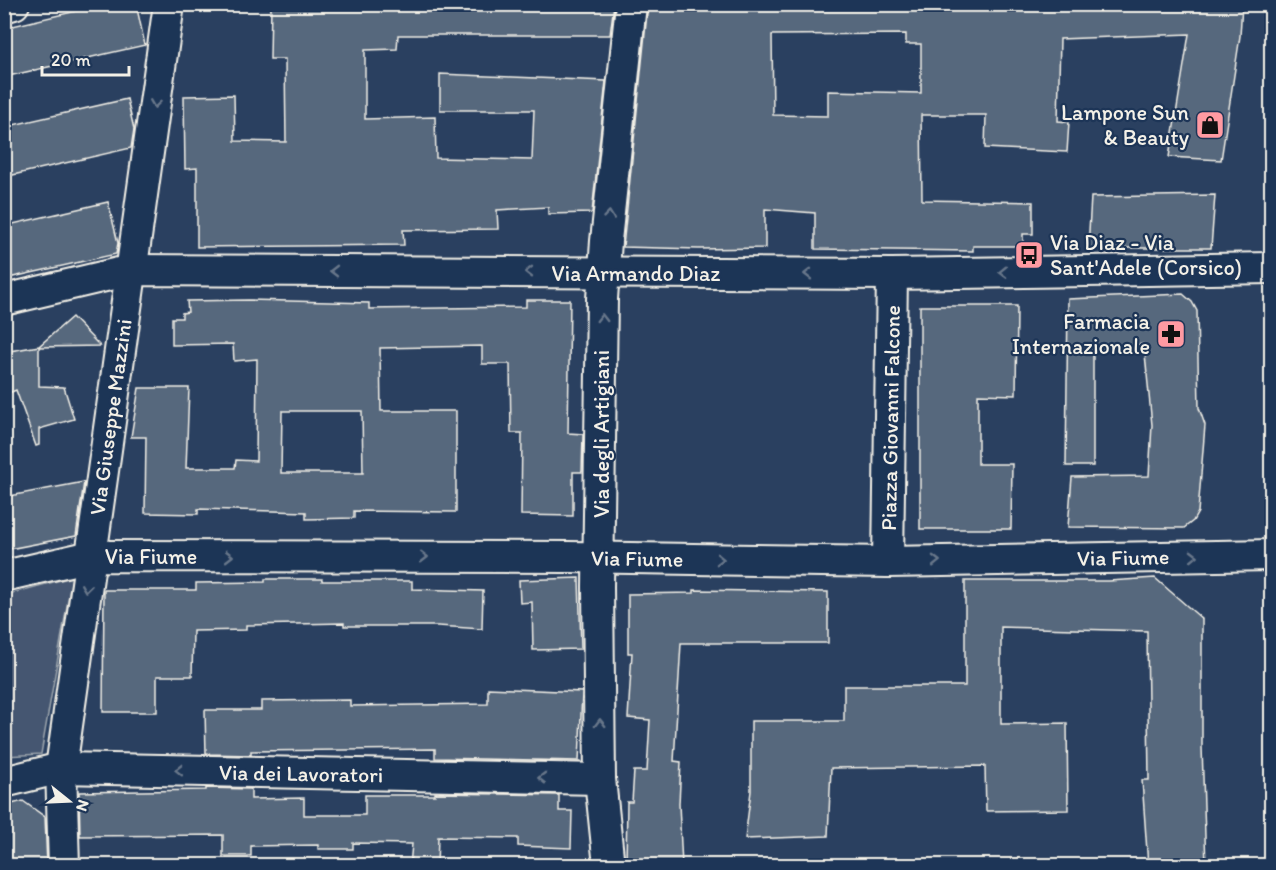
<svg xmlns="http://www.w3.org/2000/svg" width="1276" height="870" viewBox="0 0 1276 870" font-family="Itim,sans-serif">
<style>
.green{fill:#445771;stroke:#9ca4ac;stroke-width:1.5}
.building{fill:#56677d;stroke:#f4f1e8;stroke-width:1.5;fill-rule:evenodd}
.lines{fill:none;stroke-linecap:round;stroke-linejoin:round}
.street-casing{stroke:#f4f1e8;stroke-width:34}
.street{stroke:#1d3557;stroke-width:30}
.oneway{stroke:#68778a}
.labels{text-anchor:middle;stroke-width:4.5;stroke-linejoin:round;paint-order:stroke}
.poi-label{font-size:22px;fill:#f4f1e8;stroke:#1d3557;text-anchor:end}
.street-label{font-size:22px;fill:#f4f1e8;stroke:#1d3557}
</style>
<rect width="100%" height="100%" fill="#2a4060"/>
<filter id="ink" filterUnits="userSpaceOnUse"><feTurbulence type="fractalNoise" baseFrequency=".0167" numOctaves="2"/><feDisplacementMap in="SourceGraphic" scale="12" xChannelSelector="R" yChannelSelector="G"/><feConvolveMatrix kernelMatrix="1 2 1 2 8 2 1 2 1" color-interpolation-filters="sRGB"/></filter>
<g filter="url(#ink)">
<path class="green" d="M72 577 41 754 5 756V595Z"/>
<g class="building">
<path d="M106 4H136L145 45 4 77V28Z"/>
<path d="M271 4 366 5V7L444 4H614L610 35H398L397 49 365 50V119L435 117 436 158 532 160 534 110H440V74L606 81 592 213 548 214V207L497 210 498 229 403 230 404 245 197 247V168L185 169 184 96 234 95 235 141 286 142 285 59H270Z"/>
<path d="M648 4H1242L1240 36 1221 160 1169 157 1189 34 1060 39 1058 121 1069 122 1067 152 985 148 986 115H921L922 200 1033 202V234H1023V246H973V251L815 249V213L765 209V248L699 249 623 247ZM906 34V44H921V93L828 91V116L773 115 772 35Z"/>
<path d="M127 99 134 129 131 148 4 177V127Z"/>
<path d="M1215 195 1211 248H1088L1091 197Z"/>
<path d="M108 202 118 243 116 254 4 279V226Z"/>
<path d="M1183 294 1192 302 1197 311 1199 408 1205 425 1198 512 1193 521 1184 528 1068 527 1072 477 1149 476 1152 425 1144 344 1093 350V466H1066L1068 299Z"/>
<path d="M249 300 369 303V309L526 307V300H570L568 433 583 434 582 472H573V516L521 515 522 433H511L510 364H482V346L380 348 381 411H456V512L354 511V518L306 519V512L198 509V514L145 513 146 437H131L139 388H189L186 468H235L236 460 256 461 257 359 234 361 233 344 172 345V318H182V313L188 312 187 301ZM282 411H362L363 473H281Z"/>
<path d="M920 306H1017L1016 395 978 394V464H1012L1011 529H920Z"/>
<path d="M72 317 100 346 39 347V386L64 387 74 419 39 429V445L36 446 16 390 4 395V352L39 346Z"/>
<path d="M84 482 76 536 4 550V497Z"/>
<path d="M579 578 581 649 533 650 532 602 520 603 519 580Z"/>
<path d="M1155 578 1202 619V747L1206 866H1148L1142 780H1149L1147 631 1001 627V724L1067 723 1068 810 986 811 985 766 831 768 828 836 745 839 751 791V721H844V686H965V581H1109Z"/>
<path d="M265 579H322V581H412V589L483 591 482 629 438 626H344V623L246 625V630L193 631 192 676H157V712H103L104 590H196V583L265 582Z"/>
<path d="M694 590 828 592V643H681L674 761 681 762 679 804 682 866H626L627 802H632L634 771H647L650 720 628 718 632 653H628V594L694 593Z"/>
<path d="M488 688 582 692 579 761 435 758V749L251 751V755L206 754 205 710H261V701L350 700V706L488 704Z"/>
<path d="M206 788 251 789V799L304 798V815H365V795H435V793L559 795V811H572L571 848 518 846V838L438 837 437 866H410L412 844 353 843V849H318V845L251 846V856H223V835L80 836 79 792 206 790Z"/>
<path d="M23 801 45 817 47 866H4V806Z"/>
</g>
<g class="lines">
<g class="street-casing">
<g id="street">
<path d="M4 7 14 4"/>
<path d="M4 300 131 270 892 274 1272 268"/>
<path d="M888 562 892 274"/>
<path d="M4 576 91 556 569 557 888 562 1272 555"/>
<path d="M4 782 61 768 600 779"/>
<path d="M64 866 61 768 169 4"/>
<path d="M609 866 600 779 598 587 602 299 606 241 631 4"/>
</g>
</g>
<use href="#street" class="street"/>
</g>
<defs><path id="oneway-chevron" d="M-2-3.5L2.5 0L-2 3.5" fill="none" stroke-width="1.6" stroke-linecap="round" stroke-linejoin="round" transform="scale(1.5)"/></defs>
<g class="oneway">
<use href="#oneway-chevron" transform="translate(155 104) rotate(98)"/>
<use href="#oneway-chevron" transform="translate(609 215) rotate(-84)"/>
<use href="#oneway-chevron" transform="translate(334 271) rotate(-180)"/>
<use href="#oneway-chevron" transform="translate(529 272) rotate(-180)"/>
<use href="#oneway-chevron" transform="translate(1003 272) rotate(179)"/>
<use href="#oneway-chevron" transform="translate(808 274) rotate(-180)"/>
<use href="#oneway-chevron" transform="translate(602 318) rotate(-90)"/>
<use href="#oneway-chevron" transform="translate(229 556)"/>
<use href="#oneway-chevron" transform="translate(1194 556) rotate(-1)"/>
<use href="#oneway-chevron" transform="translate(424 557)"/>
<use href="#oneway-chevron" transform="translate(720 559) rotate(1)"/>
<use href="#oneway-chevron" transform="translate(936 561) rotate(-1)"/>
<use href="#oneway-chevron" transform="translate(86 588) rotate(98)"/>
<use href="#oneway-chevron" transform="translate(600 723) rotate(-91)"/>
<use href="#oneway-chevron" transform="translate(179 770) rotate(-179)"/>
<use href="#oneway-chevron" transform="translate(542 778) rotate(-179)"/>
</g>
</g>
<defs>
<g id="shop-square" transform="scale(1.5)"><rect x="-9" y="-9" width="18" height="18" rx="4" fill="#ff9aa2" stroke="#1d3557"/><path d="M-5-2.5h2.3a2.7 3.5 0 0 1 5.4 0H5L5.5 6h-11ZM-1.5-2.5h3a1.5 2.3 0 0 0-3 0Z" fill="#111"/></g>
<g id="bus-square" transform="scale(1.5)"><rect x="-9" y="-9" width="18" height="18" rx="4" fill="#ff9aa2" stroke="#1d3557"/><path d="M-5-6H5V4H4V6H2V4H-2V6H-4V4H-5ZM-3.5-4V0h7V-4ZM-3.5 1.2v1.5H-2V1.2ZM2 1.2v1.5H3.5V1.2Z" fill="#111"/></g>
<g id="pharmacy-square" transform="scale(1.5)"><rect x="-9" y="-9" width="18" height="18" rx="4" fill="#ff9aa2" stroke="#1d3557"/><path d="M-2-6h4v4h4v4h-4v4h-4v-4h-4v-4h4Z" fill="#111"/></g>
</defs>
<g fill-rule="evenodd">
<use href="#shop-square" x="1210" y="125"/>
<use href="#bus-square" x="1029" y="255"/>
<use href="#pharmacy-square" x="1171" y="334"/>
</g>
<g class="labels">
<g class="poi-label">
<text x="1189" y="120">Lampone Sun<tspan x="1189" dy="25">&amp; Beauty</tspan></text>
<text x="1050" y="250" text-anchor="start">Via Diaz - Via<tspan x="1050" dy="25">Sant'Adele (Corsico)</tspan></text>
<text x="1150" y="329">Farmacia<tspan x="1150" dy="25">Internazionale</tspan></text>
</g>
<g class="street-label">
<text x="636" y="281">Via Armando Diaz</text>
<text transform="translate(110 417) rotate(-82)" y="8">Via Giuseppe Mazzini</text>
<text transform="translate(890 418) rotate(-89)" y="8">Piazza Giovanni Falcone</text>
<text transform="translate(601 434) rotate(-90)" y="8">Via degli Artigiani</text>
<text x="151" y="564">Via Fiume</text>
<text transform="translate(1123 557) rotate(-1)" y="8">Via Fiume</text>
<text transform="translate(637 558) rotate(1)" y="8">Via Fiume</text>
<text transform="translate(301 773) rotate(1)" y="8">Via dei Lavoratori</text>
</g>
</g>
<rect width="1276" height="870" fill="none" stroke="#1d3557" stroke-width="24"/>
<rect x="12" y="12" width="1252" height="846" fill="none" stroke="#f4f1e8" stroke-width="2" filter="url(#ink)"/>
<g transform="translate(69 801) rotate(108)" stroke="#1d3557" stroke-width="4.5" paint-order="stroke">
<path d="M0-4.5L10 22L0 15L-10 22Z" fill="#f4f1e8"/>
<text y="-9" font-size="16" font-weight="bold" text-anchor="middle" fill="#f4f1e8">N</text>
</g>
<path d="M42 66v9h87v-9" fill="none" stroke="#f4f1e8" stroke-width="3"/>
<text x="51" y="66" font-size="18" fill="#f4f1e8" stroke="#1d3557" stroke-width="4.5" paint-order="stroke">20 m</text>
</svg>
